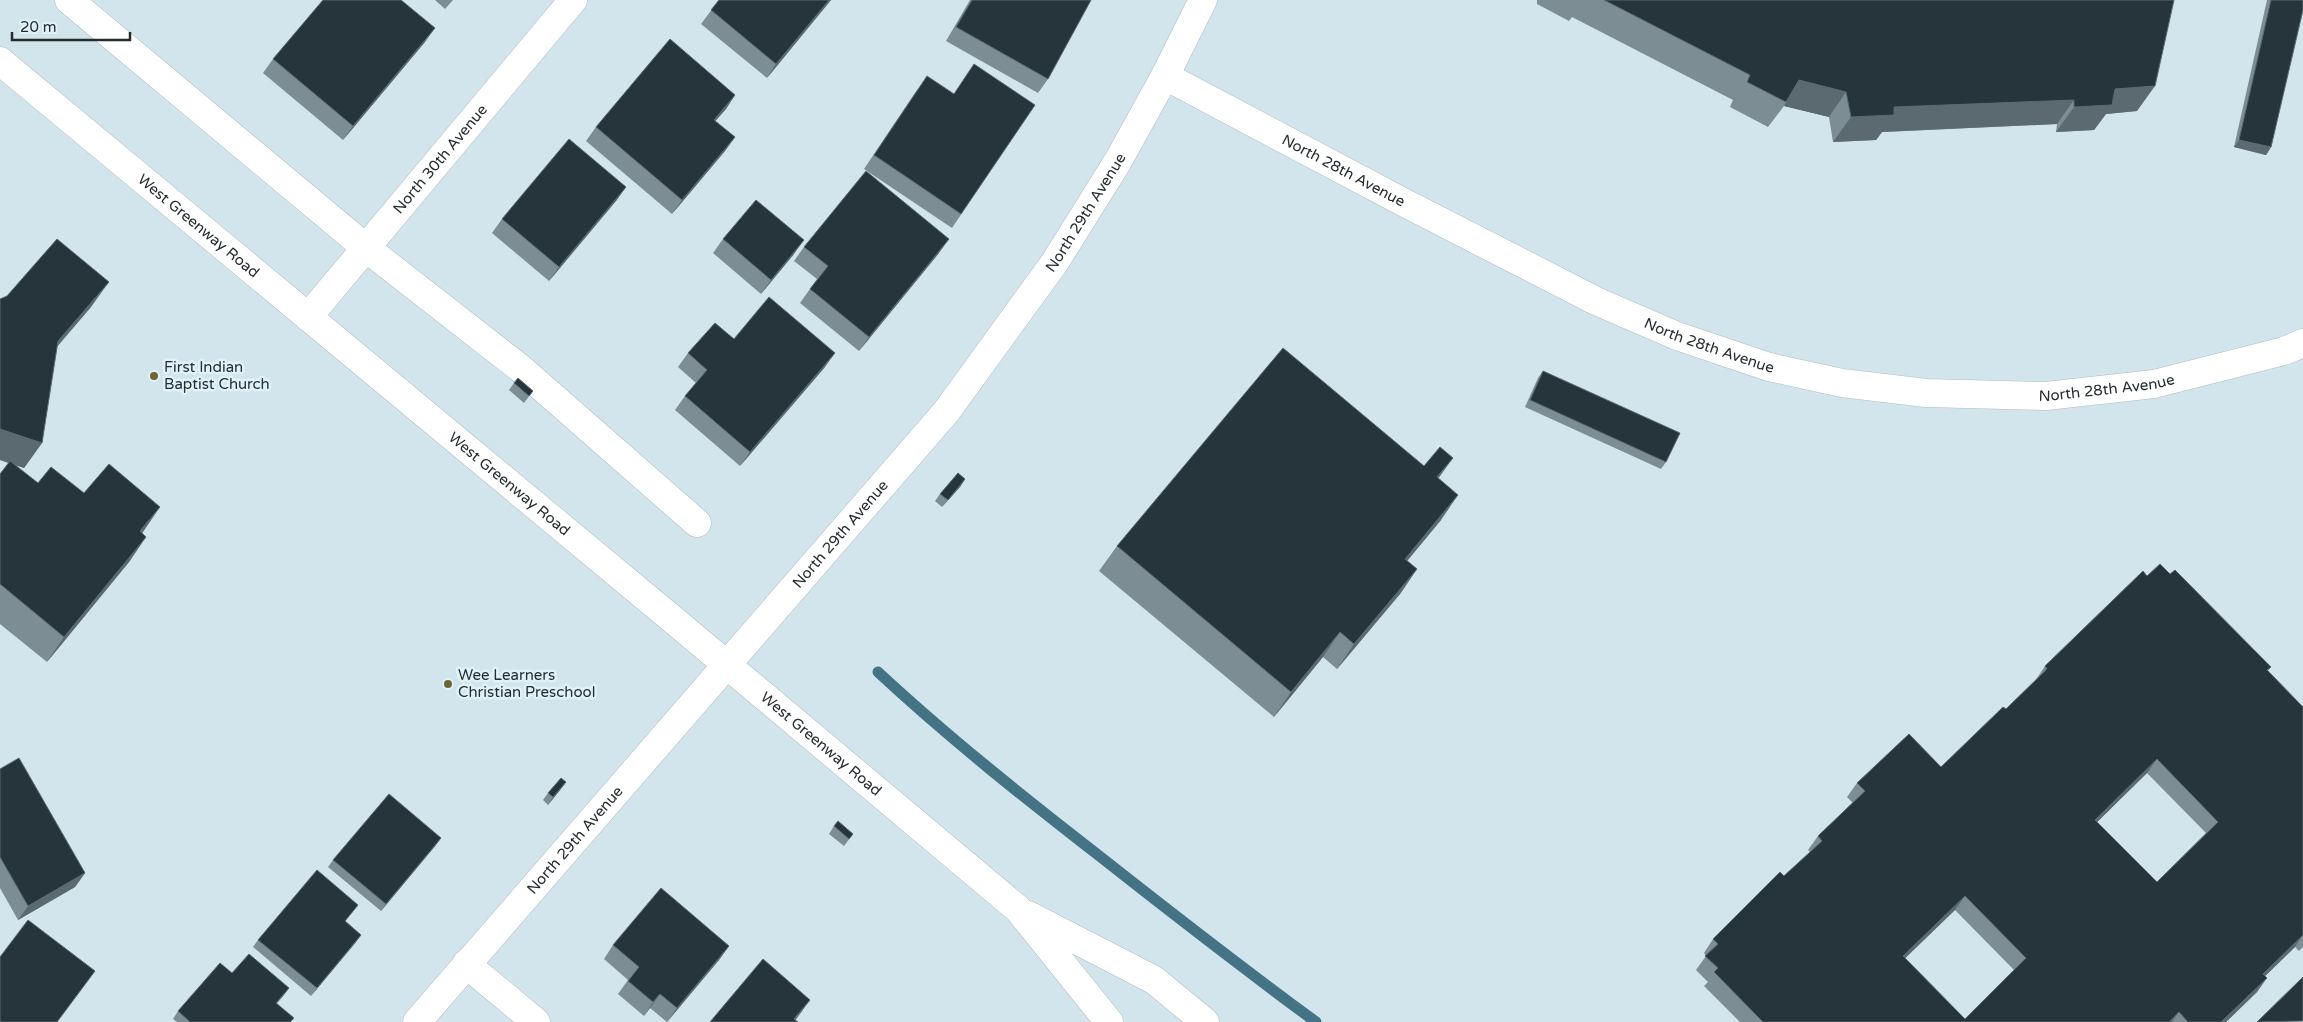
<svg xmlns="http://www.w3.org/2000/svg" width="2303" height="1022" viewBox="0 0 2303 1022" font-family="'Varela Round',sans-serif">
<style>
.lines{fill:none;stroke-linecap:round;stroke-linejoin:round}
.stream{stroke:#447385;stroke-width:11}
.minor-casing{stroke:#abbdc4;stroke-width:29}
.major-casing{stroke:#abbdc4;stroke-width:29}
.minor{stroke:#fff;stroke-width:28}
.major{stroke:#fff;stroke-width:28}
.wall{fill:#7c8d94;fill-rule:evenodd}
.shaded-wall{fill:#5a6a70}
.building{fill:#26353b;stroke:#5a6a70;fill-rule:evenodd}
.poi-dot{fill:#6d6532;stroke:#dff2fa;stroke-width:2}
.labels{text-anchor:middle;stroke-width:5;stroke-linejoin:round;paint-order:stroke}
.street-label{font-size:15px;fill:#252c2f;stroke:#dff2fa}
.poi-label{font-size:15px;fill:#252c2f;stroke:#dff2fa;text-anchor:start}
</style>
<rect width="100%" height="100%" fill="#d2e5ec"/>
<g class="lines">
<path class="stream" d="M878 672C949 738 1026 799 1102 858 1173 914 1244 969 1316 1022"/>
<g class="minor-casing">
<g id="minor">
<path d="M69 0 366 248 520 368 697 523"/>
<path id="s1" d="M1165 76 1403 202 1596 301 1677 336 1769 367 1842 383 1926 393 2046 396 2154 384 2284 351 2303 343"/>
<path id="s2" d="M308 317 573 0"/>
<path d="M466 964 536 1022"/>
<path id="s3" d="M417 1022 946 412 1055 262 1118 161 1165 76 1203 0"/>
</g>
</g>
<g class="major-casing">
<g id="major">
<path id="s4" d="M0 61 677 623 1018 909 1109 1022"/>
<path d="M1028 915 1154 980 1205 1022"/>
</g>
</g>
<use href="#minor" class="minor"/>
<use href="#major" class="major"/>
</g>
<g class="wall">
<path d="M435 0H453L445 9Z"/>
<path d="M719 0H831L767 78 701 24Z"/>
<path d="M970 0H1091L1048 79 1038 93 946 41Z"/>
<path d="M1537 0H2174L2137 111 2106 114 2094 130 2056 132 2057 124 1882 132 1876 140 1833 142 1829 117 1784 106 1768 127 1730 107 1733 100 1572 17 1569 21 1537 4Z"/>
<path d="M2267 0H2303L2271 147 2266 155 2234 147Z"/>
<path d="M425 42 343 140 263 73 273 59Z"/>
<path d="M917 90 1035 105 952 228 864 169Z"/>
<path d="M735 95 726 109 715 121 735 137 725 151 672 214 586 141 596 127Z"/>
<path d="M626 187 616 201 549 281 492 233 502 219Z"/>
<path d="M723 239 794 254 761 294 713 253Z"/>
<path d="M804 247 939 253 859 351 800 303 817 279 794 261Z"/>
<path d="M0 299 91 307 57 347 42 443 24 468 15 465 38 483 84 493 146 537 129 562 47 662 0 624V474L9 463 0 460Z"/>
<path d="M734 339 825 367 740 466 675 410 685 396 696 383 678 367 688 353Z"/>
<path d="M1543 371 1666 462 1661 469 1525 407 1538 378Z"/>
<path d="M514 383 533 391 524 403 509 390Z"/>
<path d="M1438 478 1441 520 1407 561 1417 569 1400 594 1337 669 1323 657 1274 717 1099 571 1117 546Z"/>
<path d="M965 479 960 487 942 507 935 501 940 494Z"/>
<path d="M2147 576 2271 667 2268 671 2303 707V947L2299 951 2295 947 2265 976 2257 992 2226 1022H1740L1704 986 1708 982 1696 970 1706 956 1704 953 1713 939 1810 852 1808 850 1818 836 1853 803 1847 797 1857 783 1941 767 2006 709 2035 681 2045 666ZM2147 773 2206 833 2157 882 2097 822ZM1955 910 2014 970 1965 1019 1905 958Z"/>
<path d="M0 769 85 873 75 887 18 920 0 888Z"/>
<path d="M566 782 548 805 543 800 548 793Z"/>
<path d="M834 826 853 834 844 846 829 834Z"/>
<path d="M436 845 381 911 328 867 333 860Z"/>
<path d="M358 905 345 921 361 935 356 942 311 996 253 947 258 940Z"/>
<path d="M613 945 729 946 719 960 667 1022 650 1008 644 1016 618 994 628 980 604 959Z"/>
<path d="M232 973 289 988 277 1003 291 1022H177L173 1019 178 1011Z"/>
</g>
<g class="shaded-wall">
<path d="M829 0H831L767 78 776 64Z"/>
<path d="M435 28 425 42 343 140 353 126Z"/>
<path d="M1799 80 1846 92 1829 117 1784 106Z"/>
<path d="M2155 86 2137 111 2106 114 2094 130 2056 132 2074 107 2115 89Z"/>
<path d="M735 95 726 109 704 134 714 120Z"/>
<path d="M2074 100 2057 124 1882 132 1876 140 1833 142 1851 117 1894 107Z"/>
<path d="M735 137 725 151 672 214 682 200Z"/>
<path d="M2239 140 2271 147 2266 155 2234 147Z"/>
<path d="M626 187 616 201 549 281 559 267Z"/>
<path d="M949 239 939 253 859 351 869 337Z"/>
<path d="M804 240 794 254 761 294 771 280Z"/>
<path d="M109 282 91 307 40 366 58 341Z"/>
<path d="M835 353 825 367 740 466 750 452Z"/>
<path d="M0 429 42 443 24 468 0 460Z"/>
<path d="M1453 458 1435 483 1437 477Z"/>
<path d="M965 479 960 487 942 507 948 500Z"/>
<path d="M1458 495 1441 520 1388 584 1405 559Z"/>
<path d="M160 507 143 532 122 556 140 531Z"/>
<path d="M146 537 129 562 47 662 64 637Z"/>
<path d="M1417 569 1400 594 1337 669 1354 644Z"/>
<path d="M1340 632 1323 657 1274 717 1291 692Z"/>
<path d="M2157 759 2147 773 2085 834 2095 820Z"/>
<path d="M566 782 561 789 548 805 553 797Z"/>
<path d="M441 838 436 845 381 911 386 904Z"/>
<path d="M85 873 75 887 18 920 28 906Z"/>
<path d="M1965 896 1955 910 1893 970 1903 956Z"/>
<path d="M361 935 356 942 311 996 317 988Z"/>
<path d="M2303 935 2295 947 2253 988 2263 974Z"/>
<path d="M729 946 719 960 667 1022 677 1008Z"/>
<path d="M2267 978 2257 992 2226 1022H2221Z"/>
<path d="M289 988 284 995 271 1010 276 1003Z"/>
<path d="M660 994 650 1008 644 1016 653 1002Z"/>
<path d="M810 1000 800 1014 794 1022H792Z"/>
<path d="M2179 1012 2172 1022H2169Z"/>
</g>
<g class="building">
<path d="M323 0H401L435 28 353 126 273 59Z"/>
<path d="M719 0H829L776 64 711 10Z"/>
<path d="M972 0H1091L1048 79 956 27Z"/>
<path d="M1604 0H2174L2155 86 2115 89 2112 105 2074 107V100L1894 107V115L1851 117 1846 92 1799 80 1786 102 1747 82 1750 75Z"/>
<path d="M2271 0H2303V10L2271 147 2239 140Z"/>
<path d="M670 39 735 95 714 120 735 137 682 200 596 127Z"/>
<path d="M974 64 1035 105 961 214 874 155 927 76 954 94Z"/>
<path d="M569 139 626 187 559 267 502 219Z"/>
<path d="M866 171 949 239 869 337 810 289 828 266 804 247Z"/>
<path d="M756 200 804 240 771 280 723 239Z"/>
<path d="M57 239 109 282 58 341 42 443 0 429V299L7 296Z"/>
<path d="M769 297 835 353 750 452 685 396 707 370 688 353 715 323 734 339Z"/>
<path d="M1283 348 1424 466 1440 447 1453 458 1437 477 1458 495 1405 559 1417 569 1354 644 1340 632 1291 692 1117 546Z"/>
<path d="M1543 371 1680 433 1666 462 1530 400Z"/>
<path d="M518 378 533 391 529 396 514 383Z"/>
<path d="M10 461 38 483 51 467 84 493 109 464 160 507 140 531 146 537 64 637 0 584V474Z"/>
<path d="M958 473 965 479 948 500 940 494Z"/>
<path d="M2160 564 2170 574 2175 570 2271 667 2267 670 2303 707V935L2263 974 2267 978 2221 1022H2188L2179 1012 2169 1022H1763L1714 972 1718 968 1705 956 1718 944 1713 939 1780 872 1784 876 1822 841 1818 836 1865 791 1857 783 1909 734 1941 767 2003 707 2006 709 2047 669 2045 666 2143 571 2147 576ZM2157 759 2218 822 2157 882 2095 820ZM1965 896 2026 958 1965 1019 1903 956Z"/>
<path d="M19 758 85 873 28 906 0 857V769Z"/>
<path d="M561 778 566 782 553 797 548 793Z"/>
<path d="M389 794 441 838 386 904 333 860Z"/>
<path d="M838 821 853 834 849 839 834 826Z"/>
<path d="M317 870 358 905 345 921 361 935 317 988 258 940Z"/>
<path d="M661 888 729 946 677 1008 660 994 653 1002 628 981 639 967 613 945Z"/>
<path d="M28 920 95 971 57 1022H0V957Z"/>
<path d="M249 954 289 988 276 1003 294 1018 290 1022H190L178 1011 220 963 232 973Z"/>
<path d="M763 959 810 1000 794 1019 798 1022H710Z"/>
<path d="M2303 977V1021L2257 1022Z"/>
</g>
<g class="poi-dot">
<circle cx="154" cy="376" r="5"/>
<circle cx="448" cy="684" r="5"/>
</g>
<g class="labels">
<g class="street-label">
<text dy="5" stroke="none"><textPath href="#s2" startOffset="206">North 30th Avenue</textPath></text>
<text dy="5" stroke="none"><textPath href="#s1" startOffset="202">North 28th Avenue</textPath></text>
<text dy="5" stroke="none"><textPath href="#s3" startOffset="1051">North 29th Avenue</textPath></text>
<text dy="5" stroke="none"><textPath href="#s4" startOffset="258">West Greenway Road</textPath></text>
<text dy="5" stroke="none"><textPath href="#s1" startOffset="608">North 28th Avenue</textPath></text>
<text dy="5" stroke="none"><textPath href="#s1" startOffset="1012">North 28th Avenue</textPath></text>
<text dy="5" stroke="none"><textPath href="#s4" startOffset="662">West Greenway Road</textPath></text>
<text dy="5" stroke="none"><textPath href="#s3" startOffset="646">North 29th Avenue</textPath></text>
<text dy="5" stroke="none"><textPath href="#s4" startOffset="1068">West Greenway Road</textPath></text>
<text dy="5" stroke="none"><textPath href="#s3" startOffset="241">North 29th Avenue</textPath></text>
</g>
<g class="poi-label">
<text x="164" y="372">First Indian<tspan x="164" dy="17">Baptist Church</tspan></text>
<text x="458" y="680">Wee Learners<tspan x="458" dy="17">Christian Preschool</tspan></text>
</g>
</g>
<path d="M12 32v8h118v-8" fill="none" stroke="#252c2f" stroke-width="2.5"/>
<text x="20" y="32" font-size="15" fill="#252c2f" stroke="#dff2fa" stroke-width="4" paint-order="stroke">20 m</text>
</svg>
